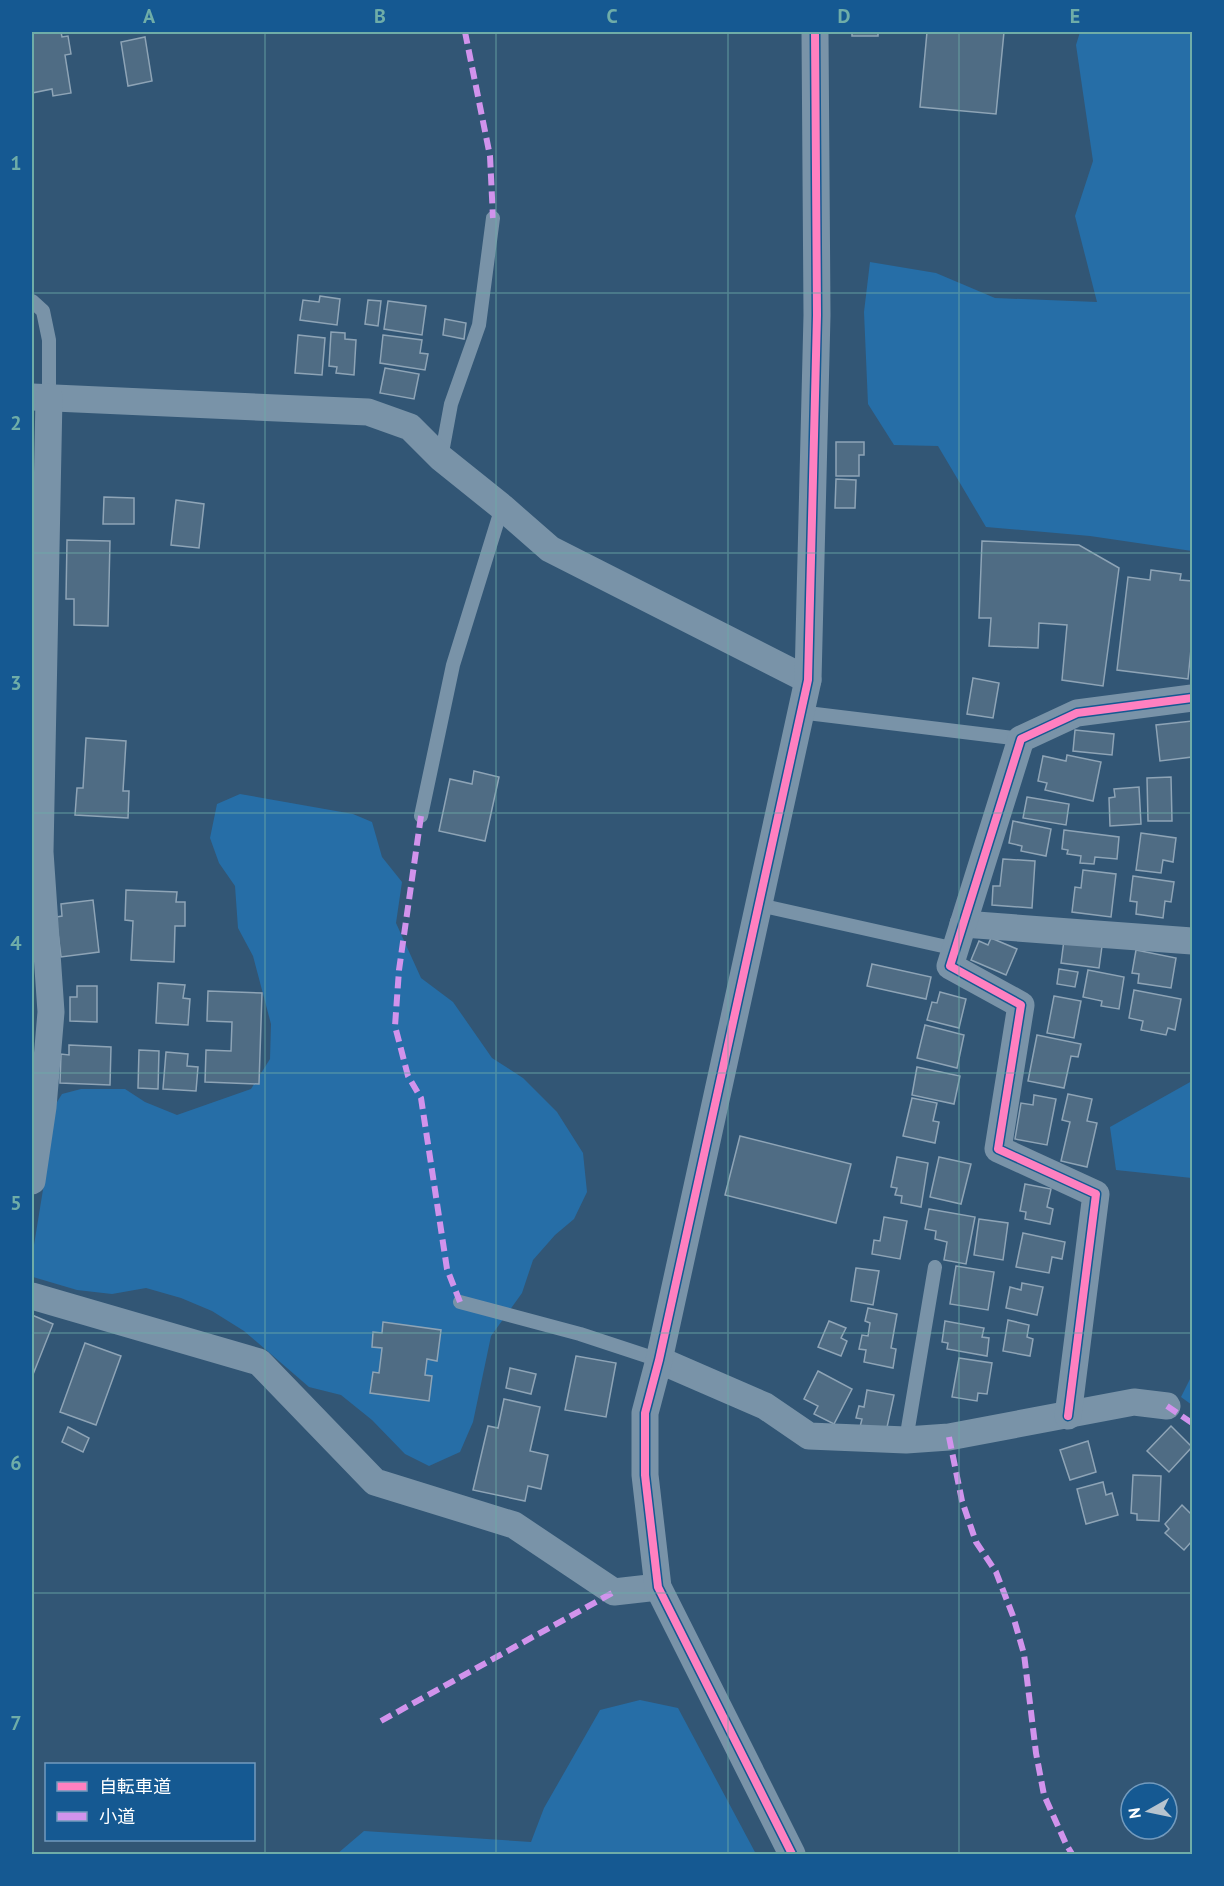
<svg xmlns="http://www.w3.org/2000/svg" width="1224" height="1886" viewBox="0 0 1224 1886" font-family="'PT Sans','Noto Sans JP',sans-serif">
<style>
.green{fill:#266ea7}
.building{fill:#4f6c84;stroke:#8ea4b6;stroke-width:1.5}
.lines{fill:none;stroke-linecap:round;stroke-linejoin:round}
.service{stroke:#7993a8;stroke-width:14}
.minor{stroke:#7993a8;stroke-width:27}
.quiet{stroke:#d193ec;stroke-width:6;stroke-dasharray:12 6;stroke-linecap:butt}
.cycleway-casing{stroke:#155992;stroke-width:11}
.cycleway{stroke:#ff80c0;stroke-width:8}
.grid{fill:none;stroke:#6fada8;stroke-width:1.5;stroke-opacity:0.55}
.neatline{fill:none;stroke:#6fada8;stroke-width:2}
.grid-label{font-size:20px;text-anchor:middle;font-weight:bold;fill:#6fada8}
</style>
<rect width="100%" height="100%" fill="#325675"/>
<g class="green">
<path d="M1080 32H1192V551L1090 536 986 527 938 446 894 445 868 404 864 312 870 262 936 273 995 298 1097 302 1075 216 1093 161 1076 45Z"/>
<path d="M240 794 353 814 372 822 382 857 402 882 396 923 421 978 453 1002 492 1058 523 1078 557 1112 583 1153 587 1192 574 1219 555 1235 533 1260 522 1293 491 1336 473 1422 460 1452 429 1466 405 1454 372 1420 341 1395 309 1387 244 1331 212 1311 181 1298 146 1288 112 1294 77 1290 33 1277 34 1245 47 1165 52 1110 62 1094 81 1089H125L145 1102 177 1115 251 1089 270 1059 271 1024 253 956 238 928 235 886 219 863 210 838 217 804Z"/>
<path d="M1192 1081V1178L1116 1170 1110 1127Z"/>
<path d="M1192 1375V1405L1181 1397Z"/>
<path d="M640 1700 678 1708 756 1854H337L364 1831 531 1842 544 1808 600 1710Z"/>
</g>
<g class="building">
<path d="M32 32H61L62 37 68 36 71 54 65 55 71 93 53 96 52 89 32 93Z"/>
<rect x="852" y="32" width="26" height="4"/>
<path d="M927 32H1004L996 114 920 107Z"/>
<path d="M145 37 152 81 128 86 121 42Z"/>
<path d="M320 296 340 299 337 325 300 320 303 300 319 302Z"/>
<path d="M368 300 381 301 378 326 365 324Z"/>
<path d="M388 301 426 306 422 335 384 329Z"/>
<path d="M445 319 466 323 464 339 443 335Z"/>
<path d="M331 332 345 333V339L356 340 354 375 336 373 337 367 329 366Z"/>
<path d="M298 335 325 338 322 375 295 373Z"/>
<path d="M383 335 422 340 420 353 428 354 425 370 380 363Z"/>
<path d="M385 368 419 374 414 399 380 393Z"/>
<path d="M836 442H864V455H859V476H836Z"/>
<path d="M836 479 856 480 855 508H835Z"/>
<path d="M104 497 134 498V524H103Z"/>
<path d="M176 500 204 504 199 548 171 545Z"/>
<path d="M67 540 110 541 108 626 74 625V599H66Z"/>
<path d="M982 541 1079 545 1119 568 1103 686 1062 680 1067 625 1039 623 1038 648 989 646 991 618H979Z"/>
<path d="M1151 570 1181 574 1180 580 1192 581V639L1188 679 1117 670 1128 577 1150 580Z"/>
<path d="M973 678 999 683 993 718 967 714Z"/>
<path d="M1192 721V757L1160 761 1156 725Z"/>
<path d="M1075 730 1114 734 1112 755 1073 751Z"/>
<path d="M86 738 126 741 123 791H129L128 818 75 815 77 788H83Z"/>
<path d="M1067 755 1101 762 1093 801 1045 790 1047 783 1038 781 1043 756 1066 761Z"/>
<path d="M474 771 499 777 485 841 439 831 450 779 472 784Z"/>
<path d="M1171 777 1172 821H1148L1147 778Z"/>
<path d="M1139 787 1141 824 1110 826 1109 798 1115 797 1114 789Z"/>
<path d="M1027 797 1069 804 1066 825 1023 818Z"/>
<path d="M1013 821 1051 829 1046 856 1021 851 1022 846 1009 843Z"/>
<path d="M1064 830 1119 837 1117 859 1095 857 1094 864 1080 863 1081 856 1067 854 1068 850 1062 849Z"/>
<path d="M1141 833 1176 838 1173 862 1163 860 1161 873 1136 870Z"/>
<path d="M1003 859 1035 861 1032 908 992 905 993 886H1000Z"/>
<path d="M1083 870 1116 874 1111 917 1072 912 1075 887 1081 888Z"/>
<path d="M1133 876 1174 882 1171 902 1165 901 1163 918 1136 914 1137 902 1130 901Z"/>
<path d="M126 890 177 892 176 902H185V926H175L174 962 131 960 133 921 125 920Z"/>
<path d="M93 900 99 952 61 957 56 917 62 916 61 904Z"/>
<path d="M991 938 1017 949 1006 975 971 960 979 941 988 945Z"/>
<path d="M1064 940 1102 946 1099 968 1061 963Z"/>
<path d="M1136 950 1176 958 1171 988 1138 983 1139 974 1132 973Z"/>
<path d="M872 964 931 977 926 999 867 986Z"/>
<path d="M1059 969 1078 972 1075 987 1057 984Z"/>
<path d="M1088 970 1124 977 1119 1009 1101 1006 1102 1001 1083 997Z"/>
<path d="M158 983 185 985 183 998 190 999 188 1025 156 1023Z"/>
<path d="M77 986H97V1022L70 1021V997H77Z"/>
<path d="M1134 990 1181 999 1175 1030 1168 1028 1166 1035 1141 1030 1143 1021 1129 1018Z"/>
<path d="M208 991 262 993 259 1084 205 1082 206 1050 231 1051 232 1022 207 1021Z"/>
<path d="M940 992 966 999 959 1028 927 1020 932 1002 937 1003Z"/>
<path d="M1054 996 1081 1001 1074 1038 1047 1033Z"/>
<path d="M925 1025 964 1035 957 1068 917 1058Z"/>
<path d="M1037 1035 1081 1044 1078 1057 1071 1056 1064 1088 1028 1081Z"/>
<path d="M69 1045 111 1047 110 1085 60 1083 61 1054 69 1055Z"/>
<path d="M139 1050 159 1051 158 1089 138 1088Z"/>
<path d="M166 1052 188 1054 187 1066 198 1067 196 1091 163 1089Z"/>
<path d="M917 1067 960 1076 954 1104 912 1095Z"/>
<path d="M1068 1094 1092 1099 1087 1121 1097 1123 1087 1167 1061 1161 1070 1122 1062 1120Z"/>
<path d="M1034 1095 1056 1099 1047 1145 1015 1139 1021 1103 1033 1105Z"/>
<path d="M912 1098 937 1103 933 1121 939 1122 935 1143 903 1136Z"/>
<path d="M740 1136 851 1164 836 1223 725 1195Z"/>
<path d="M897 1157 928 1163 921 1207 901 1203 902 1196 895 1195 897 1188 891 1187Z"/>
<path d="M939 1157 971 1164 961 1204 930 1197Z"/>
<path d="M1025 1184 1051 1189 1047 1207 1053 1209 1050 1224 1025 1219 1026 1212 1020 1211Z"/>
<path d="M929 1209 975 1217 966 1264 944 1260 947 1242 935 1239 936 1231 925 1229Z"/>
<path d="M884 1217 907 1221 900 1259 872 1254 874 1240 880 1241Z"/>
<path d="M979 1219 1008 1223 1003 1260 974 1255Z"/>
<path d="M1023 1233 1065 1242 1062 1259 1052 1257 1049 1273 1016 1267Z"/>
<path d="M956 1266 994 1272 988 1310 950 1304Z"/>
<path d="M856 1268 879 1271 873 1305 851 1301Z"/>
<path d="M1022 1283 1043 1287 1037 1315 1006 1308 1010 1287 1021 1290Z"/>
<path d="M868 1308 897 1314 891 1348 896 1349 893 1368 864 1362 866 1350 859 1349 862 1335 868 1336 870 1323 865 1321Z"/>
<path d="M32 1315 53 1324 32 1377Z"/>
<path d="M1008 1320 1029 1325 1027 1337 1033 1339 1030 1356 1003 1351Z"/>
<path d="M829 1321 846 1328 841 1338 847 1341 841 1356 818 1347Z"/>
<path d="M945 1321 984 1328 982 1337 989 1338 987 1356 947 1349 948 1343 942 1342Z"/>
<path d="M383 1322 441 1330 437 1361 427 1359 425 1375 432 1376 429 1401 370 1393 373 1372 379 1373 382 1348 372 1347 373 1332 382 1333Z"/>
<path d="M85 1343 121 1356 96 1425 60 1412Z"/>
<path d="M576 1356 616 1363 606 1417 565 1410Z"/>
<path d="M959 1358 992 1363 987 1394 978 1393 977 1401 952 1397Z"/>
<path d="M510 1368 536 1374 531 1394 506 1388Z"/>
<path d="M818 1371 852 1389 834 1424 814 1414 818 1406 804 1399Z"/>
<path d="M867 1390 894 1395 886 1432 860 1427 862 1419 856 1418 859 1406 864 1407Z"/>
<path d="M504 1399 540 1407 530 1451 548 1455 541 1489 528 1486 525 1501 473 1490 488 1426 498 1428Z"/>
<path d="M1171 1426 1192 1447 1169 1472 1147 1451Z"/>
<path d="M68 1427 89 1438 83 1452 62 1442Z"/>
<path d="M1088 1441 1096 1472 1070 1480 1060 1450Z"/>
<path d="M1133 1475 1161 1476 1159 1521 1137 1520V1514L1131 1513Z"/>
<path d="M1103 1482 1106 1495 1112 1493 1118 1515 1086 1524 1077 1489Z"/>
<path d="M1182 1505 1192 1515V1541L1184 1550 1165 1533 1169 1529 1165 1524Z"/>
</g>
<g class="lines">
<g class="service">
<path d="M32 301 43 311 49 340V397"/>
<path d="M441 458 451 404 479 325 493 218"/>
<path d="M799 712 1021 739"/>
<path d="M421 816 453 665 502 507"/>
<path d="M759 905 956 949"/>
<path d="M460 1302 580 1334 659 1360"/>
<path d="M906 1440 935 1267"/>
</g>
<g class="minor">
<path d="M32 397 368 412 410 427 441 458 502 507 550 549 808 680"/>
<path d="M963 924 1192 941"/>
<path d="M32 1181 43 1107 51 1012 40 852 49 397"/>
<path d="M32 1296 259 1362 375 1482 514 1525 614 1592 658 1587"/>
<path d="M659 1360 765 1406 809 1436 906 1440 949 1437 1134 1402 1167 1406"/>
<path d="M1068 1416 1096 1194 998 1149 1021 1005 950 966 1021 739 1077 713 1192 698"/>
<path d="M792 1854 658 1587 645 1475V1413L659 1360 808 680 817 315 815 32"/>
</g>
<g class="quiet">
<path d="M465 32 490 156 493 218"/>
<path d="M421 816 399 970 395 1026 408 1076 421 1098 447 1269 460 1302"/>
<path d="M1167 1406 1192 1423"/>
<path d="M949 1437 962 1501 976 1542 996 1572 1013 1616 1024 1654 1036 1753 1044 1795 1066 1844 1072 1854"/>
<path d="M381 1721 614 1592"/>
</g>
<g class="cycleway-casing">
<g id="cycleway">
<path d="M1068 1416 1096 1194 998 1149 1021 1005 950 966 1021 739 1077 713 1192 698"/>
<path d="M792 1854 658 1587 645 1475V1413L659 1360 808 680 817 315 815 32"/>
</g>
</g>
<use href="#cycleway" class="cycleway"/>
</g>
<path class="grid" d="M265 32V1854M496 32V1854M728 32V1854M959 32V1854M32 293H1192M32 553H1192M32 813H1192M32 1073H1192M32 1333H1192M32 1593H1192"/>
<rect width="1224" height="1886" fill="none" stroke="#155992" stroke-width="66"/>
<rect x="45" y="1763" width="210" height="78" fill="#155992" stroke="#739bbe" stroke-width="1.5"/>
<rect x="57" y="1782" width="30" height="9" fill="#ff80c0" stroke="#739bbe" stroke-width="1.5"/>
<text x="99" y="1793" font-size="18" fill="#ffffff">自転車道</text>
<rect x="57" y="1812" width="30" height="9" fill="#d193ec" stroke="#739bbe" stroke-width="1.5"/>
<text x="99" y="1823" font-size="18" fill="#ffffff">小道</text>
<g transform="translate(1149 1811) rotate(261)"><circle r="28" fill="#155992" stroke="#739bbe" stroke-width="1.5"/>
<path d="M0-4.5L10 22L0 15L-10 22Z" fill="#b7c4cf"/>
<text y="-9" font-size="16" font-weight="bold" text-anchor="middle" fill="#ffffff">N</text>
</g>
<rect x="33" y="33" width="1158" height="1820" class="neatline"/>
<g class="grid-label">
<text x="149" y="23">A</text>
<text x="380" y="23">B</text>
<text x="612" y="23">C</text>
<text x="844" y="23">D</text>
<text x="1075" y="23">E</text>
<text x="16" y="170">1</text>
<text x="16" y="430">2</text>
<text x="16" y="690">3</text>
<text x="16" y="950">4</text>
<text x="16" y="1210">5</text>
<text x="16" y="1470">6</text>
<text x="16" y="1730">7</text>
</g>
</svg>
